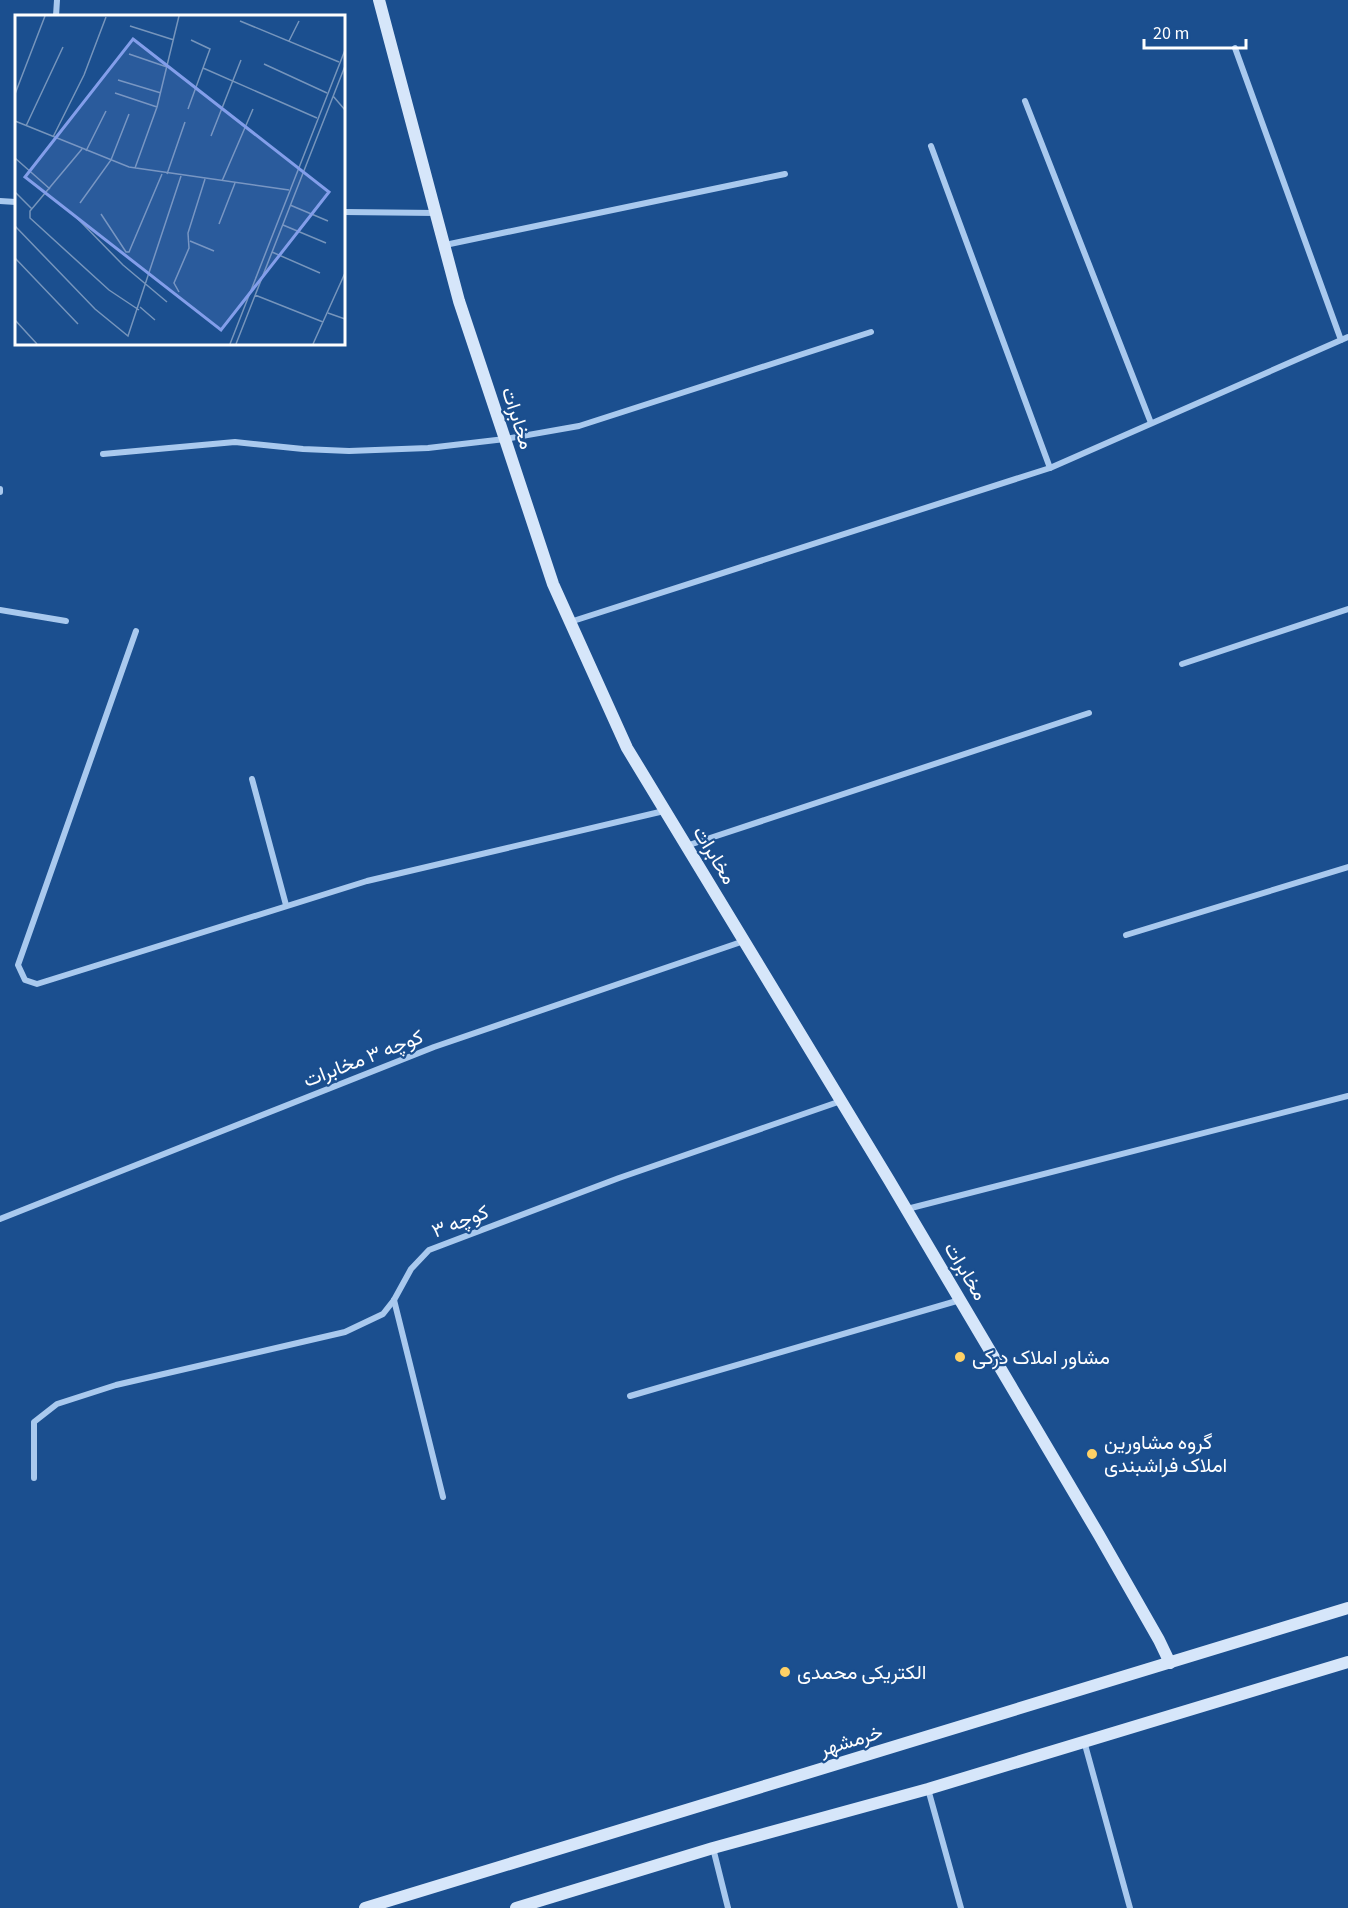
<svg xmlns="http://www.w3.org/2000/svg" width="1348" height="1908" viewBox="0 0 1348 1908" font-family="'Source Sans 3',Vazirmatn,sans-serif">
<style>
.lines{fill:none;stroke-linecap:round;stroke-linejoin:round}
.street{stroke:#a9c9ee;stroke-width:6}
.secondary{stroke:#d6e6fa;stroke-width:12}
.poi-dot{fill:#ffd166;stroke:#1b4f8f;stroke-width:2}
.labels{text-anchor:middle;stroke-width:4.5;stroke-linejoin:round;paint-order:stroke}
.street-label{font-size:20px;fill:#fff;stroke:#1b4f8f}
.poi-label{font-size:20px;fill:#fff;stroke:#1b4f8f;text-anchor:start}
.inset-road{fill:none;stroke:#7695bc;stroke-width:1.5}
.view{fill:#839eea;fill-opacity:0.15;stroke:#839eea;stroke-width:3}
.inset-edge{fill:none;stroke:#fff;stroke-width:3}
</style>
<rect width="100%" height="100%" fill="#1b4f8f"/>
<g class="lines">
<g class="street">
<path d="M56 16 57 0"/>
<path d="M1235 48 1341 340"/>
<path d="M1025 101 1151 423"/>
<path d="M931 146 1050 468"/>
<path d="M0 201 16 202"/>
<path d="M344 212 436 213"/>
<path d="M445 245 785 174"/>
<path d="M103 454 235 442 303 449 349 451 428 448 505 439 579 426 871 332"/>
<path d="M0 492V489"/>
<path d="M0 610 66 621"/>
<path d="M570 622 1050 468 1348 337"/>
<path d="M136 631 18 965 25 980 37 984 367 881 664 811"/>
<path d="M1182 664 1348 609"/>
<path d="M252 779 286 905"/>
<path d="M686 846 1089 713"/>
<path d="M1126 935 1348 867"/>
<path d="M907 1209 1348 1096"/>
<path d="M0 1219 434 1047 744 941"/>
<path d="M394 1300 443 1497"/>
<path d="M630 1396 960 1300"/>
<path d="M34 1478V1422L57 1404 116 1385 345 1332 383 1314 394 1300 411 1269 429 1250 619 1178 841 1101"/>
<path d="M1084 1741 1130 1908"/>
<path d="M928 1789 961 1908"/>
<path d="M713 1848 728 1908"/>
</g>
<g class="secondary">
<path d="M379 0 459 301 505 439 553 584 627 748 889 1180 1099 1535 1159 1640 1170 1663"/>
<path d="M365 1908 1348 1608"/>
<path d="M516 1908 713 1848 928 1789 1348 1662"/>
</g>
</g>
<g class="poi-dot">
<circle cx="960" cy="1357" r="6"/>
<circle cx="1092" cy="1454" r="6"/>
<circle cx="785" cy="1672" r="6"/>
</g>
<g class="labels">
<g class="street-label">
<text transform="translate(518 418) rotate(72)" y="7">مخابرات</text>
<text transform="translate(715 855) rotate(59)" y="7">مخابرات</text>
<text transform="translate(363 1058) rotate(-21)" y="7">کوچه ۳ مخابرات</text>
<text transform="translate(460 1221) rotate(-21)" y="7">کوچه ۳</text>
<text transform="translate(966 1271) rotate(59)" y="7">مخابرات</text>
<text transform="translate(851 1740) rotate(-17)" y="7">خرمشهر</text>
</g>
<g class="poi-label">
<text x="972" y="1364">مشاور املاک درکی</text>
<text x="1104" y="1449">گروه مشاورین<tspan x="1104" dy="23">املاک فراشبندی</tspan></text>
<text x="797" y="1679">الکتریکی محمدی</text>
</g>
</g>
<g transform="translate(15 15)">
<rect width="330" height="330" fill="#1b4f8f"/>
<path class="inset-road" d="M225 6 324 47M115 11 159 25M274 26 284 6M114 39 152 52M249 49 312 78M188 53 302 103M103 65 146 78M100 78 142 92M0 79 30 1M318 81 330 95M173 94 195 34 176 25M0 106 114 152 274 175M11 111 48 32M196 121 226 45M38 122 69 60 91 2M67 134 15 196V203L94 275 124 295M71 136 91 96M0 143 35 174M120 153 142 92 164 1M152 159 170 107M207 166 238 94M0 177 17 194M65 188 96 145 114 99M275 190 313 206M86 199 111 237H114L147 159M60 201 108 250 152 287M204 209 220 168M268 210 311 228M0 211 80 294 113 321 166 161M175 226 199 236M257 237 305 258M0 243 63 309M164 277 159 268 174 233 173 218 190 164M240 280 308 307M125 292 140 305M313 298 330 304M0 305 22 329M215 329 330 35M221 329 330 51M298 329 330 258"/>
<path class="view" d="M118 24 314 177 206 315 10 162Z"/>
<rect width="330" height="330" class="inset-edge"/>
</g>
<path d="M1144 39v9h102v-9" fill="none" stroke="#ffffff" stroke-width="3"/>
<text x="1153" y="39" font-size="18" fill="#ffffff" stroke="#1b4f8f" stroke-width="4.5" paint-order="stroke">20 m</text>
</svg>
